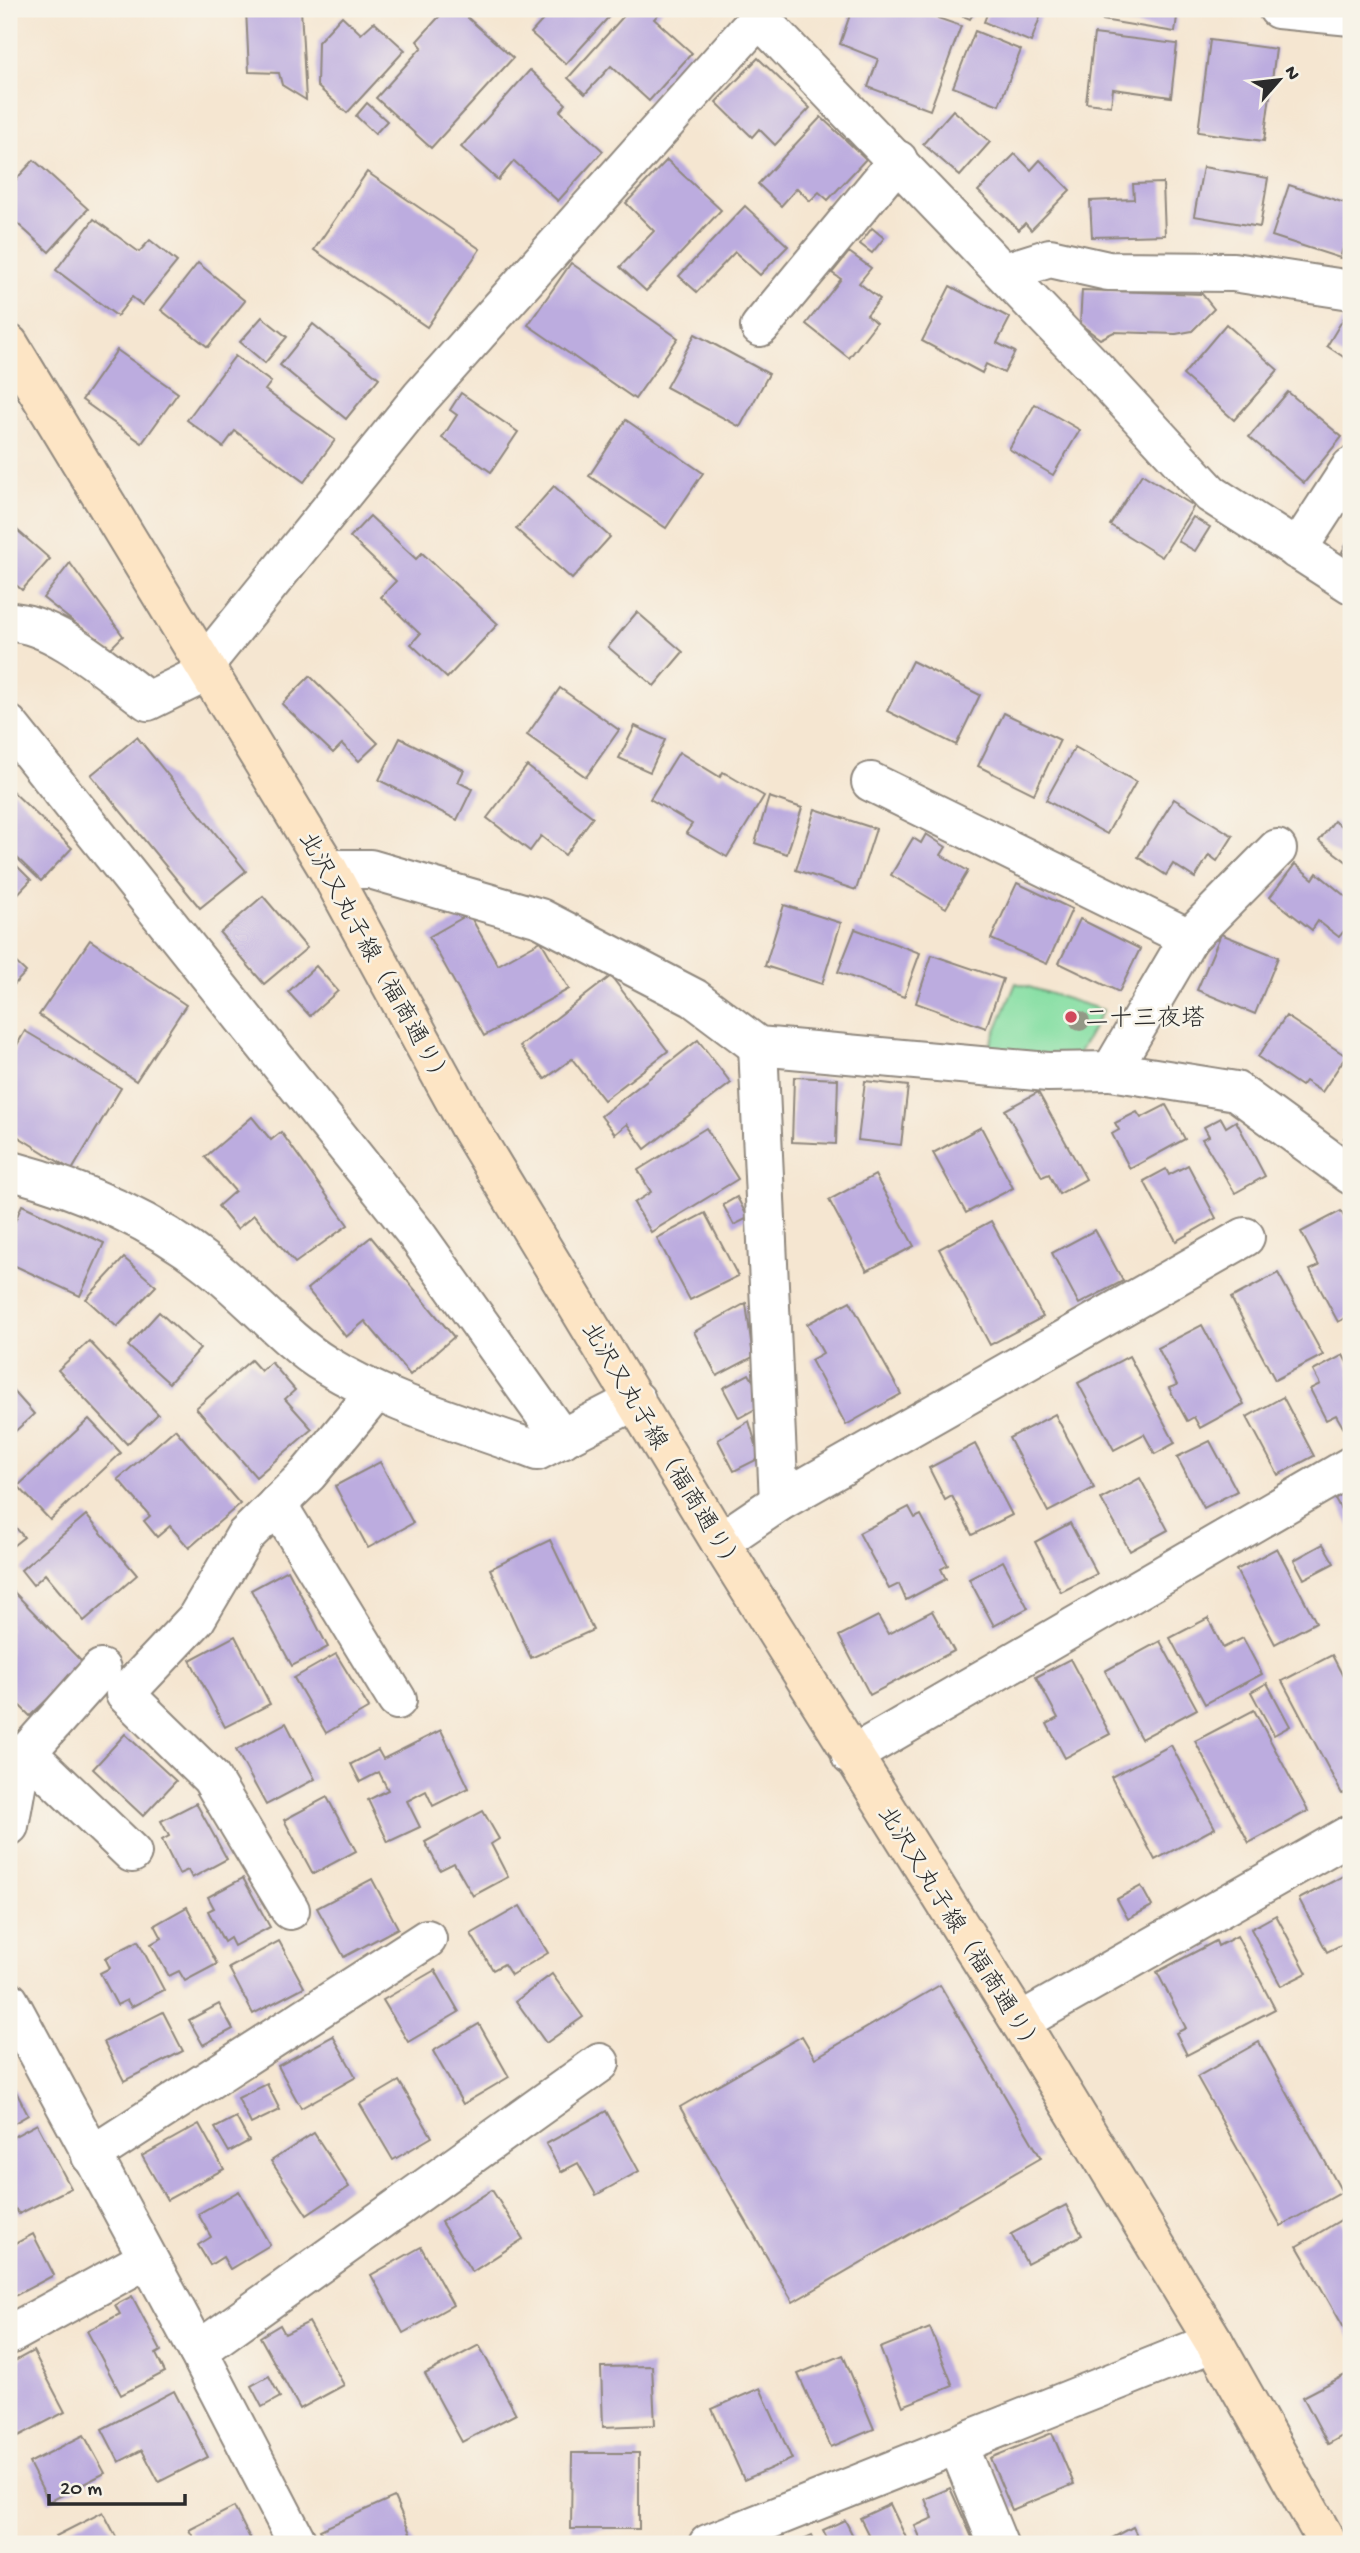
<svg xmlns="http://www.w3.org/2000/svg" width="1360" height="2553" viewBox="0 0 1360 2553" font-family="'Gochi Hand','Klee One',sans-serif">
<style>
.green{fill:#87dfa4;stroke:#598568;stroke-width:2}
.building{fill:#bcacdf}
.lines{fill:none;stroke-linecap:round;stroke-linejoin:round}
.street-casing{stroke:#90887e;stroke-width:42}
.secondary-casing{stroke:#90887e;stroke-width:42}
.street{stroke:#fff;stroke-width:38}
.secondary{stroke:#fde5c5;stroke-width:38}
.tree{fill:#939886}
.poi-dot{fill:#d1495b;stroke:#f7f3e8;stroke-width:2.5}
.labels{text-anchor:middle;stroke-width:5;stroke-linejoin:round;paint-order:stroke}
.street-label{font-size:24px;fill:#2b2b2b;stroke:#f7f3e8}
.poi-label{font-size:24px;fill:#2b2b2b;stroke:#f7f3e8;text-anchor:start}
</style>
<rect width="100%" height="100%" fill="#f7f3e8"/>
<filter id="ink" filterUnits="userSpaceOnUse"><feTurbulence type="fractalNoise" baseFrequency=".0143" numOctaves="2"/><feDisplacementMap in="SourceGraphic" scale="14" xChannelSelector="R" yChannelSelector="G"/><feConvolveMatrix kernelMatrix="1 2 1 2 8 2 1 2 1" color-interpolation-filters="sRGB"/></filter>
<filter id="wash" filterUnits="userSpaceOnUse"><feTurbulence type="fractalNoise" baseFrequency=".00686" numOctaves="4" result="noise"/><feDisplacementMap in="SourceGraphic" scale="28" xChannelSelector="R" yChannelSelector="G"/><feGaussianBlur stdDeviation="1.57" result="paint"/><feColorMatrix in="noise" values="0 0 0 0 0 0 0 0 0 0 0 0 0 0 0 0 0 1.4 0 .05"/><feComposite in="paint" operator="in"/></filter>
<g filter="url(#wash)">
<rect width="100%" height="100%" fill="#f5e6d1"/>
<path class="green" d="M1016 983 1103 1010 1076 1058 1029 1060 989 1047Z"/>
<g id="blocks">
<g class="building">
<path d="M246 9H301L306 100 282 85 279 73 249 72Z"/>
<path d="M446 9H458L513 58 431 148 376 98 422 47 417 41Z"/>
<path d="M553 9H616L566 64 531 33Z"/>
<path d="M630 9H663L654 19 692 53 649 101 611 66 585 94 568 78Z"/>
<path d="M852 9H912L961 26 930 110 868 87 878 59 840 44Z"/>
<path d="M947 9H976L970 19Z"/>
<path d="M989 9H1043L1031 42 984 22Z"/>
<path d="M1103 9H1153L1177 17 1175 32 1102 20Z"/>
<path d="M342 16 361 34 374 22 405 50 347 113 317 86 318 42Z"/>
<path d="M975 31 1021 50 999 105 953 87Z"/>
<path d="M1094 34 1177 44 1171 97 1113 89 1111 106 1086 103Z"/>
<path d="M1210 40 1276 49 1264 141 1198 132Z"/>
<path d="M758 58 810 108 775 145 759 129 752 137 716 102Z"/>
<path d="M530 70 566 104 560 111 603 151 558 201 514 161 498 180 461 147Z"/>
<path d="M367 103 387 121 375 134 356 116Z"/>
<path d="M953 110 990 142 960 176 923 144Z"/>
<path d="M821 117 866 159 828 200 819 192 810 201 797 188 781 206 758 184Z"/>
<path d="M9 148 17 164 9 169Z"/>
<path d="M1015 154 1031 170 1040 160 1070 190 1031 230 1025 223 1019 230 978 191Z"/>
<path d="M34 160 88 209 49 252 9 216V187Z"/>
<path d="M667 160 721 210 646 291 620 267 654 231 626 203Z"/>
<path d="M1203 167 1268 178 1260 227 1194 216Z"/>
<path d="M367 172 480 249 427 327 314 250Z"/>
<path d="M1163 183 1165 235 1092 237 1090 201 1134 199 1133 184Z"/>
<path d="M1289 185 1351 205V222L1340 258 1272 236Z"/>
<path d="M745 206 788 246 760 275 735 252 697 292 679 276Z"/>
<path d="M94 219 139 252 150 240 177 262 142 305 132 297 117 316 56 270Z"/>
<path d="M872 228 884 238 872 253 860 244Z"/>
<path d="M849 252 871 268 859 283 880 299 867 315 876 323 849 358 806 324 841 279 832 273Z"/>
<path d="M198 263 245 301 208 347 161 310Z"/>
<path d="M571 263 678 338 635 399 528 325Z"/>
<path d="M950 286 1010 318 997 343 1015 352 1004 373 986 364 982 373 922 341Z"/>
<path d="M1082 290 1202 294 1214 309 1192 331 1176 334 1114 332 1100 339 1080 324Z"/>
<path d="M1346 314 1351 317V362L1327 346Z"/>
<path d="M262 317 287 337 265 363 240 342Z"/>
<path d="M313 324 379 378 346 419 280 365Z"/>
<path d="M1226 324 1278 370 1234 420 1183 375Z"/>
<path d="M695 334 769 374 740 427 666 387Z"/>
<path d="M117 350 178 393 142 443 82 400Z"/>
<path d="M235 356 271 382 265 390 335 440 304 482 235 431 223 447 187 420Z"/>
<path d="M1288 392 1342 437 1304 483 1249 437Z"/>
<path d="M461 393 518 432 491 472 442 438 457 415 450 410Z"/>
<path d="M1035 404 1080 430 1053 475 1009 449Z"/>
<path d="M626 420 703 473 666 528 589 476Z"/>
<path d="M1142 474 1194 506 1162 557 1110 525Z"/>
<path d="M554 486 610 537 572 579 516 529Z"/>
<path d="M370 516 416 559 422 553 498 624 447 678 411 644 420 634 381 597 396 581 350 537Z"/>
<path d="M1193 517 1210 527 1195 551 1178 541Z"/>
<path d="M9 523 50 559 22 590 9 579Z"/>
<path d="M1351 536V558L1342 552Z"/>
<path d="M70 563 123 636 109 650 43 598Z"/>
<path d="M637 612 683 652 654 686 608 647Z"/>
<path d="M912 661 980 695 956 745 887 711Z"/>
<path d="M310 676 378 743 359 761 342 744 333 753 282 704Z"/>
<path d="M560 688 619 730 586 777 527 735Z"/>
<path d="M1004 713 1060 740 1034 794 978 766Z"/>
<path d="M635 726 665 740 650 772 619 758Z"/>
<path d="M137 737 246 871 200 908 91 775Z"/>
<path d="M400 738 464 770 458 782 472 789 457 820 379 780Z"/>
<path d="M1075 747 1136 782 1107 834 1046 800Z"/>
<path d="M679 752 720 777 723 772 764 796 727 857 686 833 692 824 650 799Z"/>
<path d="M527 766 593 817 565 855 541 836 530 851 487 818Z"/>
<path d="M9 788 72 848 41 881 9 850Z"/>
<path d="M769 797 802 808 787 854 755 843Z"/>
<path d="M1174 799 1233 836 1217 861 1209 855 1195 878 1173 864 1166 875 1138 857Z"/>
<path d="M815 809 876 829 856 890 796 870Z"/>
<path d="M1334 821 1351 833V865L1319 841Z"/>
<path d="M926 834 946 847 941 855 968 871 946 908 891 875 913 838 921 843Z"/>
<path d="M9 858 31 880 9 903Z"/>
<path d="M1295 864 1313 879 1317 873 1351 901V923L1339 937 1318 921 1312 930 1270 897Z"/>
<path d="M1017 883 1072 909 1047 964 991 939Z"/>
<path d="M263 896 307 948 264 984 220 933Z"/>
<path d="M784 905 841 923 822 984 765 966Z"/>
<path d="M469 914 498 965 541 941 569 989 484 1036 429 937Z"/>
<path d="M1080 919 1140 949 1119 992 1059 963Z"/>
<path d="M855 929 920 953 904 997 838 972Z"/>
<path d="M1221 934 1278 957 1255 1014 1197 990Z"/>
<path d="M90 940 186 1005 136 1081 39 1015Z"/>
<path d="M932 955 1003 979 986 1028 916 1003Z"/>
<path d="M9 956 26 972 9 990Z"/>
<path d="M316 966 338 991 310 1016 288 992Z"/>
<path d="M611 976 668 1051 604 1100 572 1059 545 1079 520 1046Z"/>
<path d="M1286 1016 1346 1056 1322 1092 1305 1081 1301 1086 1258 1057Z"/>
<path d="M25 1031 121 1088 72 1170 9 1131V1059Z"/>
<path d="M698 1040 731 1083 645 1149 627 1124 615 1134 601 1116Z"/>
<path d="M794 1077 838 1079 836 1144 792 1142Z"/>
<path d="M865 1081 908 1086 901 1145 858 1140Z"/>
<path d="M1038 1092 1086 1179 1059 1194 1049 1174 1042 1177 1005 1110Z"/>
<path d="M1166 1105 1185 1139 1130 1169 1112 1134 1119 1130 1115 1123 1137 1112 1141 1118Z"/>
<path d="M252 1117 271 1140 281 1132 348 1225 295 1263 254 1215 237 1229 218 1206 235 1191 205 1157Z"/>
<path d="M1221 1118 1226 1127 1236 1121 1265 1176 1235 1193 1202 1139 1209 1136 1204 1127Z"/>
<path d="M981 1127 1013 1188 966 1213 933 1153Z"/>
<path d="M1351 1127V1143L1344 1138Z"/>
<path d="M706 1128 738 1179 651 1232 634 1203 651 1192 638 1170Z"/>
<path d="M1188 1165 1216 1218 1176 1241 1144 1181 1166 1169 1169 1175Z"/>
<path d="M875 1175 914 1246 867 1271 829 1200Z"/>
<path d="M737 1197 748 1218 734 1225 723 1205Z"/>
<path d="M22 1205 104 1243 80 1296 9 1263V1234Z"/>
<path d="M1341 1211 1351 1230V1315L1338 1322 1310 1270 1319 1266 1301 1232Z"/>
<path d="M705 1213 738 1276 690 1300 657 1238Z"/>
<path d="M991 1221 1043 1317 990 1345 939 1249Z"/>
<path d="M1095 1230 1123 1281 1079 1304 1052 1253Z"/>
<path d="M371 1237 454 1337 410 1375 365 1321 346 1337 307 1289Z"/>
<path d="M124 1258 156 1286 117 1327 86 1299Z"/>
<path d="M1278 1273 1323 1355 1275 1380 1231 1298Z"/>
<path d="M850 1301 901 1394 846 1425 811 1360 823 1353 807 1324Z"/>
<path d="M746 1303 753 1357 717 1376 694 1332Z"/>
<path d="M159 1312 200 1349 169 1383 128 1346Z"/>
<path d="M1202 1325 1244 1404 1200 1428 1194 1417 1187 1421 1169 1388 1177 1385 1158 1348Z"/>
<path d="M89 1341 158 1414 127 1444 58 1370Z"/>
<path d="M1343 1355 1351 1370V1425L1344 1429 1336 1415 1326 1420 1310 1389 1320 1384 1313 1371Z"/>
<path d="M1129 1356 1175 1443 1155 1454 1144 1434 1114 1450 1078 1383Z"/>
<path d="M251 1360 261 1371 271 1362 295 1390 285 1399 312 1429 256 1477 196 1408Z"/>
<path d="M749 1374 755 1384 757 1408 739 1418 723 1388Z"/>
<path d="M9 1386 34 1414 9 1437Z"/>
<path d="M1283 1397 1314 1456 1278 1475 1247 1417Z"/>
<path d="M1055 1414 1094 1488 1048 1512 1009 1438Z"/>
<path d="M89 1419 121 1453 50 1520 18 1486Z"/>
<path d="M749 1421 760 1458 734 1471 718 1440Z"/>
<path d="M175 1429 240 1504 189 1548 170 1526 157 1537 144 1521 150 1516 118 1479Z"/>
<path d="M1210 1441 1237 1491 1204 1508 1177 1457Z"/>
<path d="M975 1444 1012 1515 972 1535 952 1496 945 1500 929 1468Z"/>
<path d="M380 1462 413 1523 368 1548 335 1486Z"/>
<path d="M1140 1478 1168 1530 1130 1551 1101 1499Z"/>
<path d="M1351 1483V1528L1332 1493Z"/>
<path d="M909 1507 915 1518 921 1515 948 1565 941 1569 946 1579 906 1600 899 1584 889 1589 859 1533Z"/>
<path d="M86 1515 137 1575 84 1621 45 1574 33 1585 21 1570Z"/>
<path d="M9 1520 24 1537 9 1549Z"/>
<path d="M1070 1523 1097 1574 1061 1592 1035 1542Z"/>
<path d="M550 1540 593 1630 531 1658 490 1569Z"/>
<path d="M1323 1544 1334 1563 1304 1579 1294 1560Z"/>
<path d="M1277 1548 1316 1622 1275 1644 1236 1570Z"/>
<path d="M1003 1561 1028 1608 994 1626 969 1579Z"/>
<path d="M288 1570 328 1647 292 1666 251 1590Z"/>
<path d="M9 1587 84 1664 30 1716 9 1695Z"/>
<path d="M932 1611 954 1651 870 1695 839 1636 878 1616 888 1634Z"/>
<path d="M1208 1618 1223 1648 1243 1638 1262 1674 1205 1704 1170 1638Z"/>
<path d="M235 1636 270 1704 225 1727 190 1660Z"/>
<path d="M1160 1641 1197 1709 1141 1739 1105 1671Z"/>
<path d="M336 1654 369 1708 326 1733 294 1678Z"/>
<path d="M1332 1655 1351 1692V1789L1342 1794 1282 1681Z"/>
<path d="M1070 1659 1110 1734 1065 1758 1047 1724 1058 1718 1036 1677Z"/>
<path d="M1267 1683 1290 1726 1274 1735 1251 1692Z"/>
<path d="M1254 1710 1308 1811 1249 1843 1195 1741Z"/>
<path d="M286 1723 315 1779 266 1805 236 1750Z"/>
<path d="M441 1730 469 1788 433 1806 426 1791 407 1801 420 1827 388 1842 368 1800 388 1790 379 1772 360 1782 351 1764 378 1750 383 1759Z"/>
<path d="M125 1734 176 1781 143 1816 93 1769Z"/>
<path d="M1171 1745 1215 1828 1155 1860 1111 1777Z"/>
<path d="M327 1797 356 1851 313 1874 284 1820Z"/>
<path d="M196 1803 227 1859 192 1878 188 1870 179 1874 162 1840 169 1836 161 1821Z"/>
<path d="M483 1811 499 1839 491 1844 508 1877 473 1896 454 1863 440 1870 425 1842Z"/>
<path d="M1351 1872V1940L1327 1952 1299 1899Z"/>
<path d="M243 1878 270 1927 234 1946 230 1938 224 1942 208 1911 214 1908 208 1897Z"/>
<path d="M372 1879 398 1928 344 1957 317 1908Z"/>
<path d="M1141 1886 1152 1906 1128 1919 1117 1899Z"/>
<path d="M520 1906 548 1953 511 1975 504 1964 493 1970 471 1934Z"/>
<path d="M187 1907 217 1964 185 1981 179 1971 169 1976 151 1944 162 1938 155 1925Z"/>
<path d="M1276 1915 1307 1973 1281 1986 1251 1929Z"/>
<path d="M1237 1936 1275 2009 1187 2055 1176 2033 1186 2028 1157 1972 1216 1941 1218 1946Z"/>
<path d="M138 1941 164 1990 131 2007 127 2000 117 2005 100 1973 110 1968 105 1958Z"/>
<path d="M279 1941 304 1987 253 2014 229 1968Z"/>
<path d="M435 1970 459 2012 408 2042 383 2000Z"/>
<path d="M552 1974 583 2017 546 2043 516 2001Z"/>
<path d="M940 1985 1041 2158 793 2302 680 2107 802 2036 815 2058Z"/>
<path d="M219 2004 233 2029 203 2045 189 2020Z"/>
<path d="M163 2012 183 2051 124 2081 104 2042Z"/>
<path d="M479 2024 509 2077 463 2104 433 2051Z"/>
<path d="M333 2036 356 2077 301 2108 278 2066Z"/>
<path d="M1259 2042 1342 2192 1281 2226 1197 2077Z"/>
<path d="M9 2078 28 2115 9 2126Z"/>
<path d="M399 2081 432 2137 393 2160 360 2104Z"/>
<path d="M267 2084 280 2110 251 2124 238 2098Z"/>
<path d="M606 2111 639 2171 596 2195 578 2163 561 2172 546 2144Z"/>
<path d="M236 2117 249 2141 229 2152 215 2128Z"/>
<path d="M37 2124 71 2188 19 2214 9 2199V2139Z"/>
<path d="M199 2124 224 2169 167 2200 142 2156Z"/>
<path d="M314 2133 349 2187 307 2215 271 2161Z"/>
<path d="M492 2190 523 2239 472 2272 441 2222Z"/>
<path d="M239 2191 270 2245 230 2269 223 2257 210 2265 198 2245 211 2237 198 2214Z"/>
<path d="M1066 2205 1082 2235 1027 2264 1011 2234Z"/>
<path d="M1341 2220 1351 2238V2340L1297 2246Z"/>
<path d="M33 2234 54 2275 13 2297 9 2289V2247Z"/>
<path d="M421 2247 453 2305 403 2333 371 2275Z"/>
<path d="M132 2296 161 2351 156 2354 165 2372 121 2395 87 2331 120 2314 115 2305Z"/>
<path d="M309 2322 344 2385 300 2409 260 2337 280 2325 285 2334Z"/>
<path d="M930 2328 953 2386 903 2406 880 2348Z"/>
<path d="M479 2345 516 2414 462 2442 425 2374Z"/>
<path d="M33 2351 65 2412 19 2436 9 2417V2364Z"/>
<path d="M843 2355 874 2429 831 2447 798 2374Z"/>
<path d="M652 2366 655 2425 603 2427 601 2367Z"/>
<path d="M1351 2372V2431L1328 2444 1303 2397Z"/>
<path d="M269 2376 280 2397 262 2407 251 2386Z"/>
<path d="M760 2388 792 2459 744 2480 712 2409Z"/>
<path d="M174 2391 208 2457 159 2482 142 2450 119 2462 102 2429Z"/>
<path d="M1052 2433 1074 2484 1012 2510 990 2458Z"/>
<path d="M84 2435 105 2473 49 2502 29 2463Z"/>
<path d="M572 2453H639V2529H571Z"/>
<path d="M950 2488 975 2544H923L915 2526 933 2518 925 2499Z"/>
<path d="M394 2497 415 2544H326L320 2530Z"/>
<path d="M890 2504 909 2544H873L860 2518Z"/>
<path d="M234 2507 253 2544H197L189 2530Z"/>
<path d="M103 2512 120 2544H60L56 2536Z"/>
<path d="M845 2520 857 2544H830L823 2530Z"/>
<path d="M1133 2527 1141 2544H1101Z"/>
<path d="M812 2535 816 2544H792Z"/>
</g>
</g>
</g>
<g filter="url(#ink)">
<use href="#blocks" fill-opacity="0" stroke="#90887e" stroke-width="2"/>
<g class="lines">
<g class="street-casing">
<g id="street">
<path d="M1278 9 1351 16"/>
<path d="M1005 272 1050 258 1108 271 1233 272 1351 290"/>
<path d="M760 327 898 160"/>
<path d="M1297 550 1351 467"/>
<path d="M9 622C54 622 112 675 148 701L209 671"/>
<path d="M205 664 421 397 759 18 1092 365 1211 494 1351 584"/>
<path d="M9 725 416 1234 562 1439"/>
<path d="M328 869H370L540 918 694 998 758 1046 1048 1072 1111 1071 1189 938 871 782"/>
<path d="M1189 938 1277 849"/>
<path d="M758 1046 779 1502"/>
<path d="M1111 1071 1236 1091 1351 1175"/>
<path d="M9 1170C80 1189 151 1219 209 1265 247 1294 287 1342 326 1365 389 1404 468 1425 537 1451L636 1400"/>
<path d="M277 1504 397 1700"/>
<path d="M720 1542 779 1502 1245 1237"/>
<path d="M9 1752 40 1765 132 1853"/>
<path d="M851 1756 1351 1466"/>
<path d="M9 1826 21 1759 101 1669"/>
<path d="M290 1910 211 1778 125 1694 196 1619 245 1536 308 1474 375 1393"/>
<path d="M9 2001 198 2351 298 2544"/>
<path d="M1020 2022 1351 1834"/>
<path d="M91 2156 427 1939"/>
<path d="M9 2335 147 2259"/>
<path d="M198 2351 600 2063"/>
<path d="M958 2446 998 2544"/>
<path d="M708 2544 1214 2342"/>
</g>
</g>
<g class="secondary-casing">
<path id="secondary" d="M9 344 328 869 468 1125 720 1542 1020 2022 1214 2342 1328 2544"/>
</g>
<use href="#street" class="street"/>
<use href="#secondary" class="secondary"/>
</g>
<circle class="tree" cx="1080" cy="1021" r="10"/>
</g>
<circle class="poi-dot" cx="1071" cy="1017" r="7"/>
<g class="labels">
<g class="street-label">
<text transform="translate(376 959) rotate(61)" y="8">北沢又丸子線（福商通り）</text>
<text transform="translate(663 1447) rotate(59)" y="8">北沢又丸子線（福商通り）</text>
<text transform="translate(961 1930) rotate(58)" y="8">北沢又丸子線（福商通り）</text>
</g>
<g class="poi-label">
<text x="1085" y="1025">二十三夜塔</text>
</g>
</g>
<rect width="1360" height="2553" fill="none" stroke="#f7f3e8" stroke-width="35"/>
<g transform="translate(1279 80) rotate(62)" stroke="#f7f3e8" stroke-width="5" paint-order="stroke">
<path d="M0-5L12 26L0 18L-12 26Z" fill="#2b2b2b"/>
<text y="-10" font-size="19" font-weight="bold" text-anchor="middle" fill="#2b2b2b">N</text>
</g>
<path d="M49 2494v10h136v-10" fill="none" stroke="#2b2b2b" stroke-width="3.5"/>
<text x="60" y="2494" font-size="21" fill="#2b2b2b" stroke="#f7f3e8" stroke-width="5" paint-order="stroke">20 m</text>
</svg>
